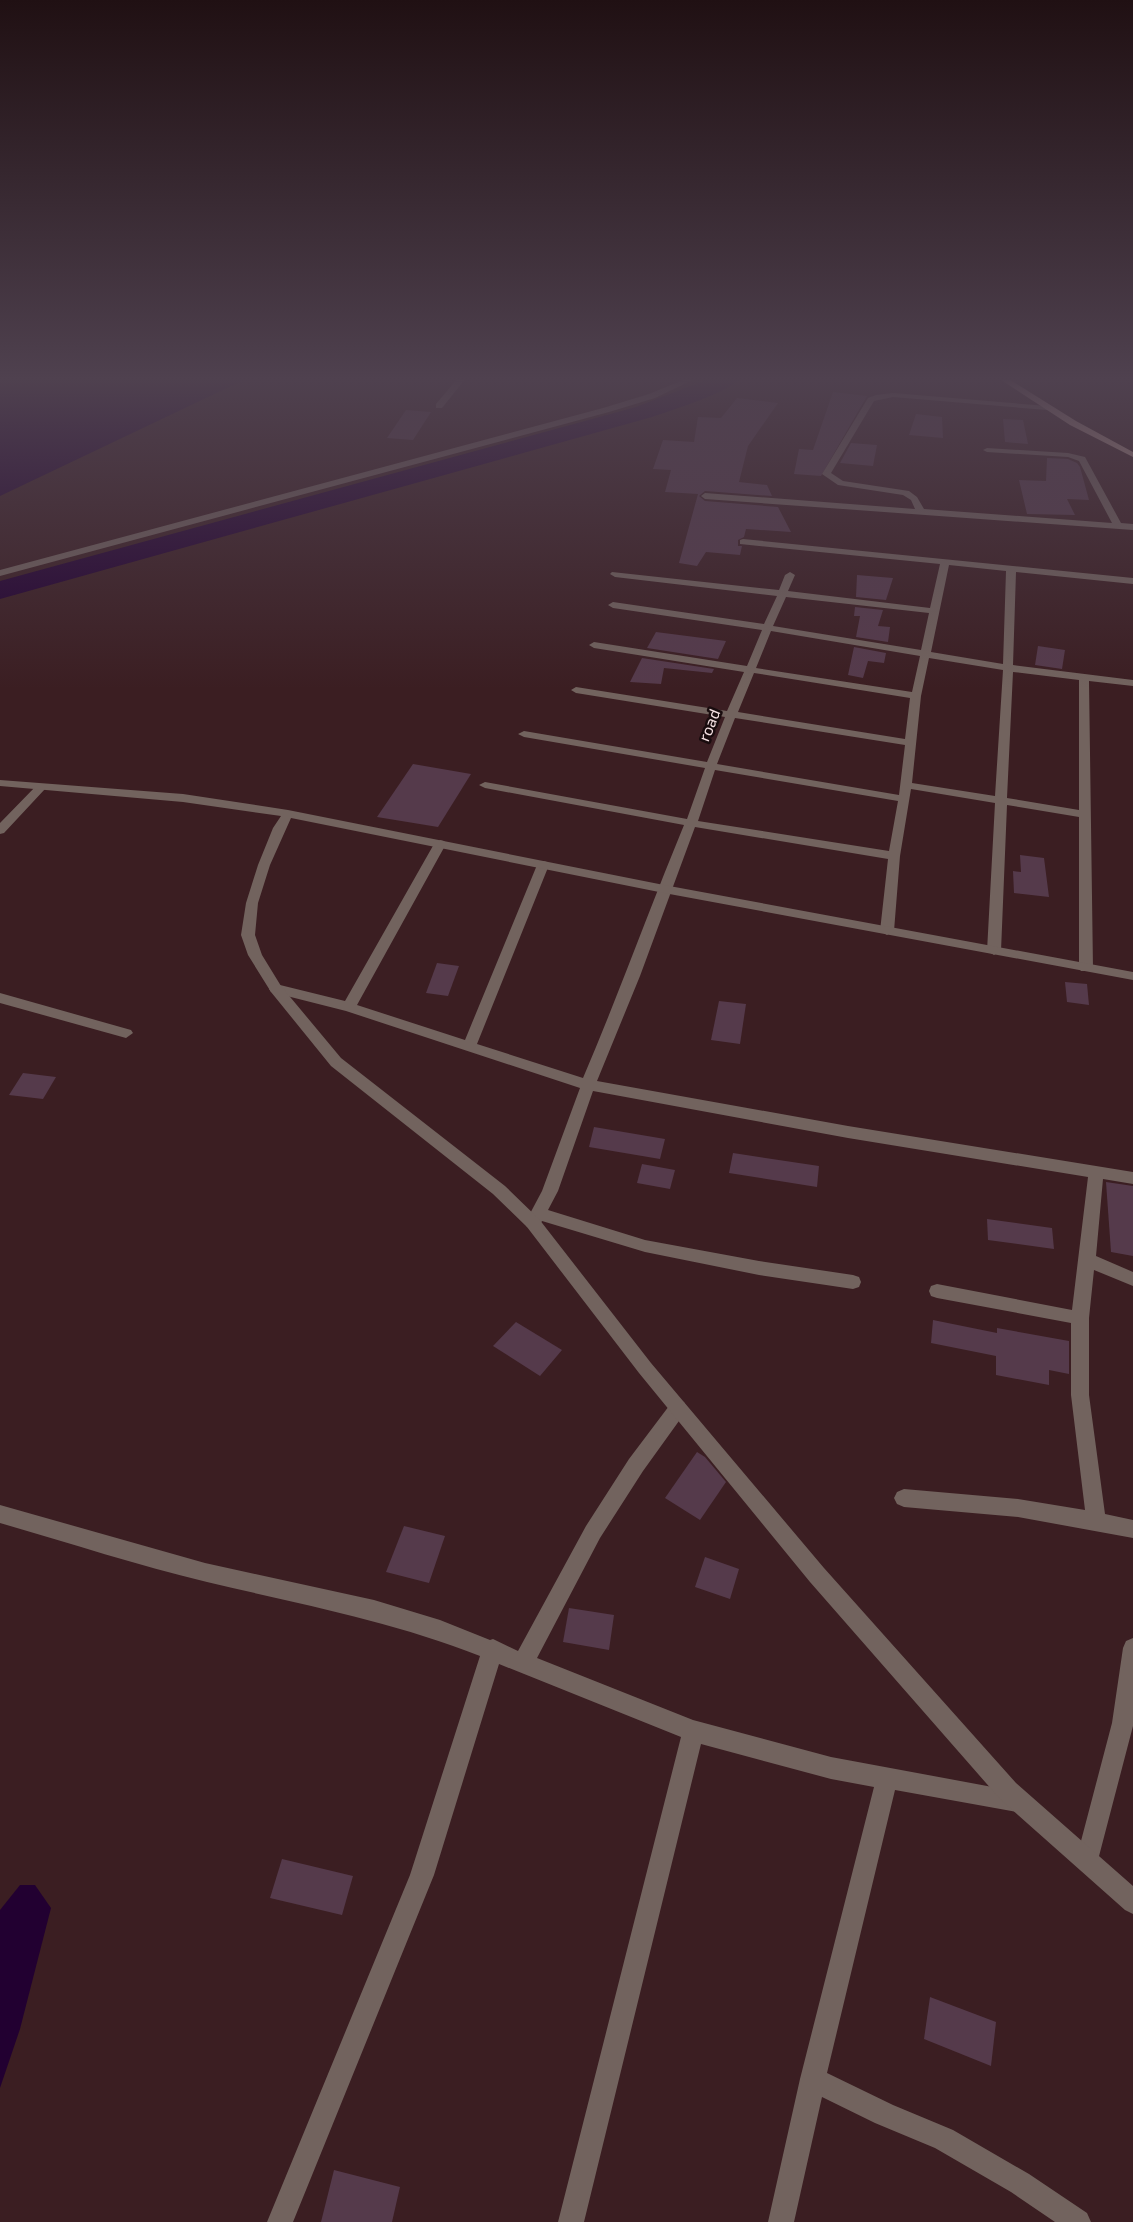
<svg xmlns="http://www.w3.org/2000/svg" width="1133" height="2222" viewBox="0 0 1133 2222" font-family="'Exo 2',sans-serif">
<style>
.water{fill:#220031}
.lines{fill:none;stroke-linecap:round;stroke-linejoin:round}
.river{fill:#220031;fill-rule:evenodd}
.building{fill:#553a4b}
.service{fill:#72635e;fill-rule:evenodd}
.minor{fill:#72635e;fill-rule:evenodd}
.tertiary{fill:#72635e;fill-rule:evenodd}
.primary{fill:#bc9e94;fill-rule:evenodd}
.labels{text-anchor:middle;stroke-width:5;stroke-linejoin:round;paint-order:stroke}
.far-street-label{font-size:16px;fill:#f5e0e2;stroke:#190c0e}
</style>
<rect width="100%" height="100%" fill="#3b1e22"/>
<g class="water">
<path d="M0 378H248L0 496Z"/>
<path d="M20 1885H35L51 1908 20 2029 0 2088V1910Z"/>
</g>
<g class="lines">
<path class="river" d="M711 378H739C729 393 672 410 652 417L0 599V581L636 407Z"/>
</g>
<g class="building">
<path d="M833 392 867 396 821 476 794 474 799 449 813 450Z"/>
<path d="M737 398 778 403 748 446 739 482 767 485 772 496 705 491 699 496 705 501 778 507 791 532 746 529 744 537 738 540V546H742L740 555 706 552 697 566 679 563 698 494 665 492 671 470 653 469 663 440 694 442 698 417 721 418Z"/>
<path d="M406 410 431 412 413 440 387 438Z"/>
<path d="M916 414 942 417 943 438 909 435Z"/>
<path d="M1003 419 1023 420 1028 444 1005 442Z"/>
<path d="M851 443 877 445 873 466 840 463Z"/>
<path d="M1047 458 1068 459 1077 463 1080 467 1089 500 1067 499 1075 515 1027 514 1019 480 1046 481Z"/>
<path d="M857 575 893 578 886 600 856 597Z"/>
<path d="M855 607 883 610 878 626 890 627 888 642 856 637 860 616H854Z"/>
<path d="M656 632 726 641 718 659 647 648Z"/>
<path d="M1038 646 1065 650 1062 669 1035 665Z"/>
<path d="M854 647 886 653 884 663 868 661 863 678 848 675Z"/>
<path d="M642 658 714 669 712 673 664 668 661 684 630 682Z"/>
<path d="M413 764 471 774 438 827 377 817Z"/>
<path d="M1020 855 1044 858 1049 897 1014 893 1013 871 1021 872Z"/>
<path d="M437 963 459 966 448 996 426 993Z"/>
<path d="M1065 982 1087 984 1089 1005 1067 1002Z"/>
<path d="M719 1001 746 1004 740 1044 711 1040Z"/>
<path d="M23 1073 56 1077 43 1099 9 1095Z"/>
<path d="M594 1127 665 1139 660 1159 589 1147Z"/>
<path d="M733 1153 819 1166 817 1187 729 1173Z"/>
<path d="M642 1164 675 1170 670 1189 637 1183Z"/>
<path d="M1106 1182 1133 1186V1256L1111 1252Z"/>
<path d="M987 1219 1052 1228 1054 1249 988 1240Z"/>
<path d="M933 1320 997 1333V1328L1069 1341V1374L1049 1370V1385L996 1375V1356L931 1343Z"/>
<path d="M516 1322 562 1350 540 1376 493 1346Z"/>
<path d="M697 1452 705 1457 726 1482 700 1520 665 1498Z"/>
<path d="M404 1526 445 1536 429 1583 386 1572Z"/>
<path d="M705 1557 739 1569 730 1599 695 1587Z"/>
<path d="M569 1608 614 1615 609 1650 563 1642Z"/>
<path d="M282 1859 353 1876 342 1915 270 1898Z"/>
<path d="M930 1997 996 2022 991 2066 924 2039Z"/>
<path d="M334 2170 400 2187 392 2222H321Z"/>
</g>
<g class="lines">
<path class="service" d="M458 378H466L442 408H436V404Z"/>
<g class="minor">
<path d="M688 378H697L655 398 609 412 0 576V570L603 408 649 394Z"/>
<path d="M893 393 1047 406 1051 408 1047 410 893 397 874 401 831 473 843 481 909 491 917 497 924 509 1112 523 1079 461 1068 457 987 452 983 450 987 448 1068 453 1085 457 1121 523 1133 524V530L705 499 701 496 705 493 915 509 911 500 903 495 838 485 822 474 868 398 876 395Z"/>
<path d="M743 539 1133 578V584L1016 572 1013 665 1133 680V686L1089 681 1093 968 1091 971H1081L1079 968V817L1007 805 1001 951 994 955 987 951 995 803 911 789 900 856 894 931 887 935 880 931 888 859 695 827 640 976 597 1081 848 1126 1133 1172V1184L1103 1179 1096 1256 1133 1272V1286L1094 1270 1089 1318V1395L1105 1514 1133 1520V1538L1018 1517 904 1507 897 1504 894 1498 897 1492 904 1489 1018 1499 1085 1510 1071 1395V1323L937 1298 931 1296 929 1291 931 1286 937 1284 1072 1310 1088 1177 848 1138 593 1091 558 1191 548 1210 645 1240 759 1261 853 1275 859 1277 861 1282 859 1287 853 1289 759 1275 645 1252 542 1221 539 1227 533 1229 527 1227 525 1223 542 1191 580 1088 346 1011 271 992 269 989 276 984 345 1001 434 844 440 840 444 841 446 844 357 1005 465 1040 537 865 543 861 547 862 549 865 477 1044 583 1078C619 994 649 909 684 825L485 788 479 785 485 782 687 819 705 768 524 737 518 734 524 731 707 762 725 717 576 693 571 690 576 687 727 711 744 672 594 648 589 645 594 642 747 666 762 630 613 608 608 605 613 602 764 624 777 596 615 577 610 574 612 572 779 590 785 575 790 572 795 575 788 591 930 608 940 564 740 544V540ZM949 565 1006 571 1003 664 931 652ZM786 597 929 613 921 650 773 626ZM771 631 920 656 912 692 756 668ZM929 658 1003 670 995 796 912 783 921 696ZM1013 672 1079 680V810L1007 798ZM754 673 910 698 905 739 738 712ZM735 718 905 745 899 795 717 764ZM715 770 898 801 889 851 698 821Z"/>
<path d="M41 784 47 787 45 789 4 833 0 834V823L37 785Z"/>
<path d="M0 993 131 1030 133 1033 126 1038 0 1003Z"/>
<path d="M678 1400 684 1402 687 1408 684 1414 643 1471 600 1538 537 1658 693 1720 831 1757 1025 1793 1028 1801 1025 1809 1017 1812 895 1790 827 2073 893 2105 953 2130 1029 2174 1087 2213 1091 2222H1055L1011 2192 935 2148 875 2123 822 2097 794 2222H768L800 2079 874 1787 831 1779 701 1744 584 2222H558L681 1737 499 1664 434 1875 293 2222H267L410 1875 480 1656C392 1621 299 1604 207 1582 137 1565 69 1543 0 1523V1505L205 1563 374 1600 440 1620 490 1640 493 1639 518 1651 586 1526 629 1459 672 1402Z"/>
<path d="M1133 1638V1726L1098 1860 1095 1868 1087 1871 1079 1868 1076 1860 1112 1723 1123 1648 1126 1641Z"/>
</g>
<path class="tertiary" d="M0 780 183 794 288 810 664 885 1133 972V980L664 893 291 818 270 865 258 903 255 935 262 955 281 986 341 1058 505 1186 539 1219 651 1363 824 1568 1016 1783 1133 1886V1914L1125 1910 1000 1799 810 1582 639 1373 527 1227 493 1194 331 1066 271 992 248 955 241 935 246 903 258 865 273 828 281 816 183 802 0 786Z"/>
<path class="primary" d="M998 378H1007L1076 421 1133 452V457L1070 425Z"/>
</g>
<linearGradient id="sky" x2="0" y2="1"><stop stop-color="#201013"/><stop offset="0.55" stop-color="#4f414f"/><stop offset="1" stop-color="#4f414f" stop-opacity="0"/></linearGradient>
<rect width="1133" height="689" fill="url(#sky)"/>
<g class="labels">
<g class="far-street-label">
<text transform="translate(709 725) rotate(-68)" y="6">road</text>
</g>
</g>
</svg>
